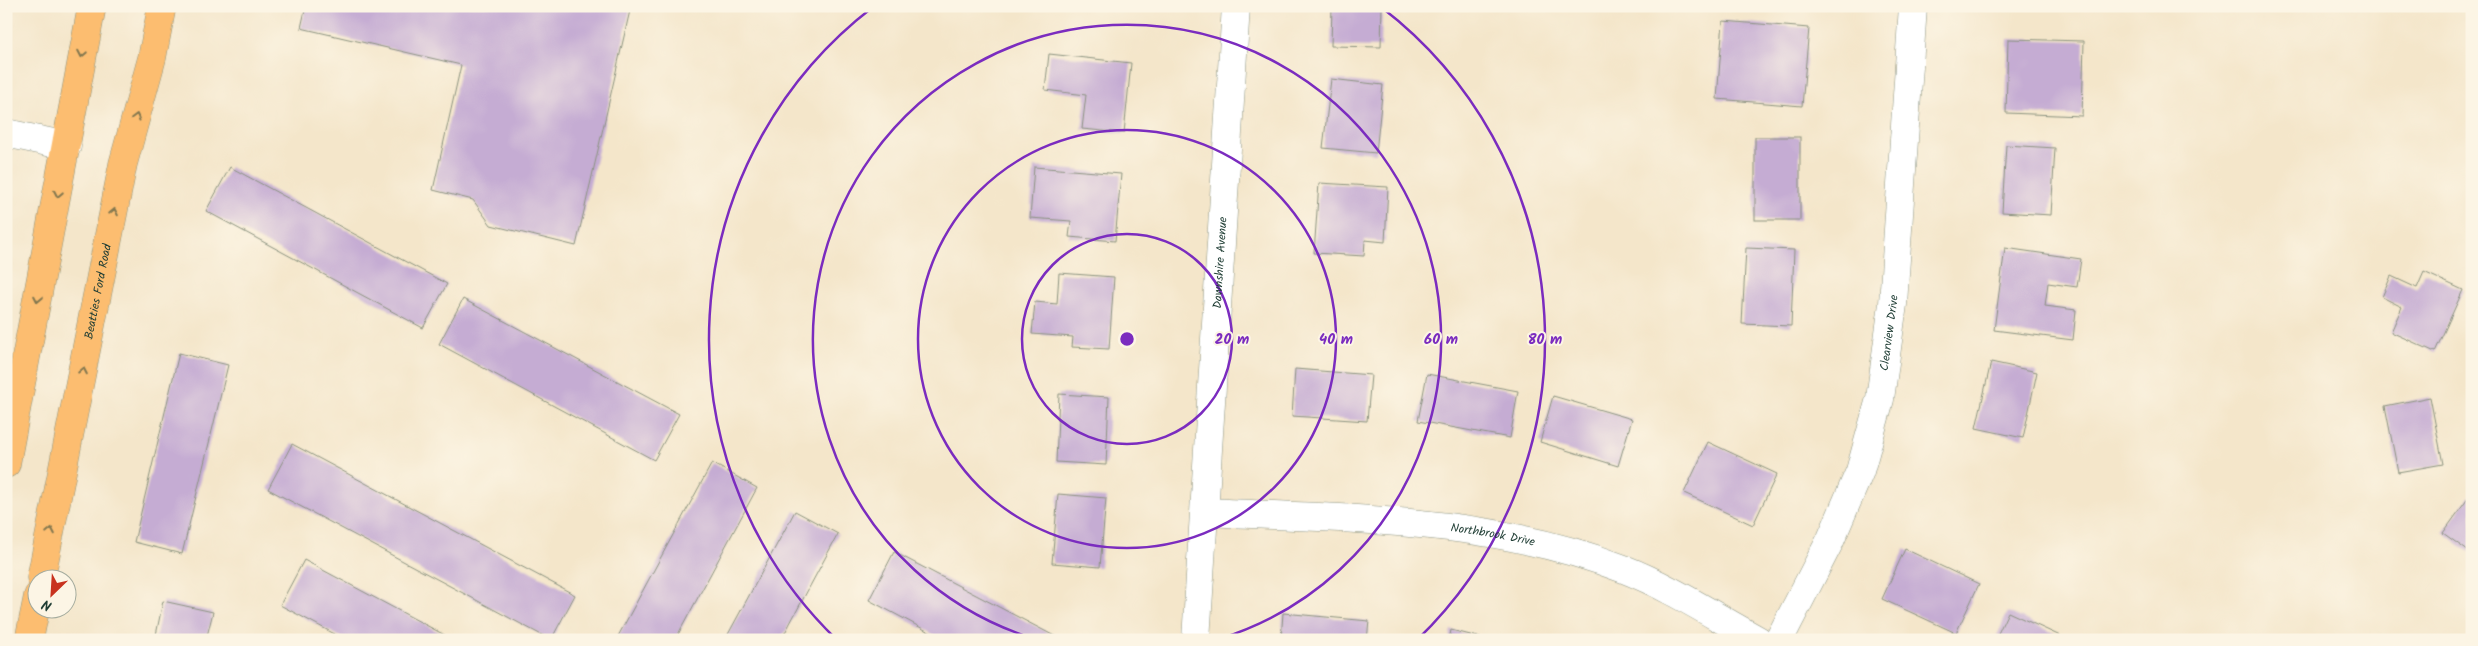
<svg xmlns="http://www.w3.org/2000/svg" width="2478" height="646" viewBox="0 0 2478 646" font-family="Kalam,sans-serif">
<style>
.building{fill:#c5acd3}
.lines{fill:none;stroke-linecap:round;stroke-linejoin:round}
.minor-casing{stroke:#8a927f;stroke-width:29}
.major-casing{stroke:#8a927f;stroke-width:29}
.minor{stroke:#fff;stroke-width:28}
.major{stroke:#fcbd6f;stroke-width:28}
.oneway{stroke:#82774f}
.ring{fill:none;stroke:#7b2cbf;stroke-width:2.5}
.labels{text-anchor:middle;stroke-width:4;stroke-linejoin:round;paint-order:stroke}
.street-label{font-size:12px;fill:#1f3d34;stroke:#fcf5e5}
.centre{fill:#7b2cbf;stroke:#fcf5e5;stroke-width:2.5}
.ring-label{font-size:15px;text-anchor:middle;font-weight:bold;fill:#7b2cbf;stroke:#fcf5e5;stroke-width:4;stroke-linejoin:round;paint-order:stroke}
</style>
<rect width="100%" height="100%" fill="#fcf5e5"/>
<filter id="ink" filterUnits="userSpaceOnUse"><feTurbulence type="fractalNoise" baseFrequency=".02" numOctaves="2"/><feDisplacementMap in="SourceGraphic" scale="10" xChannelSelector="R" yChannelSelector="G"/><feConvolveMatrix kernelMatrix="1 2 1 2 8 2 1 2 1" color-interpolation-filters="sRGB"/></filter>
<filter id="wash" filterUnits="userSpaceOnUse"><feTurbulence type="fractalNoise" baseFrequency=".0096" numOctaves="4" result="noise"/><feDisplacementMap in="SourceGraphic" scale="20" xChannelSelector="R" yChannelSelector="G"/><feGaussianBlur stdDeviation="1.12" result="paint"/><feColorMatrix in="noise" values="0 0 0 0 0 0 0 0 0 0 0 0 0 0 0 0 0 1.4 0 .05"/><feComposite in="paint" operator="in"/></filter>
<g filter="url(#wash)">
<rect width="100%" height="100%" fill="#f4e6ca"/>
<g id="blocks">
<g class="building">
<path d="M306 6H631L576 246 491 225 473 200 433 190 461 65 301 28Z"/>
<path d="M1332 6H1382L1381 47 1331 46Z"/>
<path d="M1723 21 1809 28 1802 106 1717 99Z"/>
<path d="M2008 39 2084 41 2082 116 2006 113Z"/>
<path d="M1049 54 1131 63 1124 133 1082 129 1086 95 1045 90Z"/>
<path d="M1331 79 1383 85 1376 153 1323 148Z"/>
<rect x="1755" y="137" width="45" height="83"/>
<path d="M2006 145 2055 148 2051 215 2002 212Z"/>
<path d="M230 167 447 284 423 328 206 211Z"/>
<path d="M1034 167 1121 174 1115 241 1069 237 1071 221 1030 218Z"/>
<path d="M1319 183 1388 187 1385 242 1365 240 1364 256 1314 253Z"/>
<path d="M1746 248 1794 250 1791 326 1742 324Z"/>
<path d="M2005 248 2081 259 2077 287 2048 283 2045 306 2076 310 2073 340 1994 330Z"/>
<path d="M2424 272 2463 290 2435 352 2391 332 2402 307 2382 297 2391 276 2417 288Z"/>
<path d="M1059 273 1114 277 1109 349 1072 347 1073 337 1032 334 1035 302 1057 304Z"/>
<path d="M463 299 679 414 654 460 439 344Z"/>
<path d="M179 353 228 365 182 554 134 542Z"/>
<path d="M1991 362 2037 372 2023 438 1976 428Z"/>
<path d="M1295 369 1371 375 1367 421 1292 416Z"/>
<path d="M1427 374 1518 391 1510 438 1418 421Z"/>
<path d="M1059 394 1109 397 1106 465 1056 462Z"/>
<path d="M1553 396 1632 419 1618 466 1540 442Z"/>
<path d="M2430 397 2443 464 2398 472 2385 406Z"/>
<path d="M1708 442 1777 474 1753 525 1684 493Z"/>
<path d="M292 444 575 595 551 640 268 489Z"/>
<path d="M712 463 757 488 675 640H616Z"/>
<path d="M2472 493V554L2443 533Z"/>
<path d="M1058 494 1106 498 1100 567 1052 563Z"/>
<path d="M795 511 838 534 781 640H725Z"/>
<path d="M1905 549 1979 584 1956 633 1882 599Z"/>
<path d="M894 552 1062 640H944L869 600Z"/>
<path d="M304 560 454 640H346L280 605Z"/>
<path d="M163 601 213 612 206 640H155Z"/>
<path d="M2008 612 2069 640H1995Z"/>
<path d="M1283 613 1369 621 1367 640H1281Z"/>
<path d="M1451 630 1486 639 1485 640H1449Z"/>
</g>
</g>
</g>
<g filter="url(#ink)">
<use href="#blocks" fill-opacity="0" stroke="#8a927f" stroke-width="1"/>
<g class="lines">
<g class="minor-casing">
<g id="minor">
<path d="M6 133 67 146"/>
<path id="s1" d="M1205 512C1346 519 1490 517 1624 569 1670 587 1714 616 1758 640"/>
<path id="s2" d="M1196 640 1236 6"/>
<path id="s3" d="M1779 640 1830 541 1860 471 1880 399 1893 304 1913 6"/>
</g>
</g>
<g class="major-casing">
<g id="major">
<path d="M6 464 92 6"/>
<path id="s4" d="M41 578 123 164 152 58 162 6"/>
<path d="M29 640 38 596"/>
</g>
</g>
<use href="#minor" class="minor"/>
<use href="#major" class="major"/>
</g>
<defs><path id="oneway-chevron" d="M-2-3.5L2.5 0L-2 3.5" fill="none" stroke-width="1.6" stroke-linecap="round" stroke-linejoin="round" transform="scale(1.25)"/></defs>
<g class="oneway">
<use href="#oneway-chevron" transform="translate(82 54) rotate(101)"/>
<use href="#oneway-chevron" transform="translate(136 117) rotate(-75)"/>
<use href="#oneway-chevron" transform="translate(58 194) rotate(101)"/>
<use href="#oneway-chevron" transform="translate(114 212) rotate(-79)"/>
<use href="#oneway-chevron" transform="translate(38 299) rotate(101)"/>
<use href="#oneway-chevron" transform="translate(83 371) rotate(-79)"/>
<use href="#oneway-chevron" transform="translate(51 531) rotate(-79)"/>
</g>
</g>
<g class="ring">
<circle cx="1127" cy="339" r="105"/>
<circle cx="1127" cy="339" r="209"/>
<path d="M1035 639A314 314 0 1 1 1219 639"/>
<path d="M837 640A418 418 0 0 1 873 7M1381 7A418 418 0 0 1 1417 640"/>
</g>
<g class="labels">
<g class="street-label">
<text dy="4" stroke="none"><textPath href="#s2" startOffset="378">Dawnshire Avenue</textPath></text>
<text dy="4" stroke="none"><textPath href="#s4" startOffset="292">Beatties Ford Road</textPath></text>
<text dy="4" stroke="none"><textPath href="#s3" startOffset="329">Clearview Drive</textPath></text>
<text dy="4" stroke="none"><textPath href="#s1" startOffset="289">Northbrook Drive</textPath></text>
</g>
</g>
<circle cx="1127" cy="339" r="8" class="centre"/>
<g class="ring-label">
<text x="1232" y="344">20 m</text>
<text x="1336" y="344">40 m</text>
<text x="1441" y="344">60 m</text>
<text x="1545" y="344">80 m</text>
</g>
<rect width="2478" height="646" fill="none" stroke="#fcf5e5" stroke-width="25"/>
<g transform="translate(52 594) rotate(205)"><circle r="24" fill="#fcf5e5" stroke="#a4ab9e"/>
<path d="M0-4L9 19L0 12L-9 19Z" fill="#c8321e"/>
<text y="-8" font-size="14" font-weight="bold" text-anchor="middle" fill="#1f3d34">N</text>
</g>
</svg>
